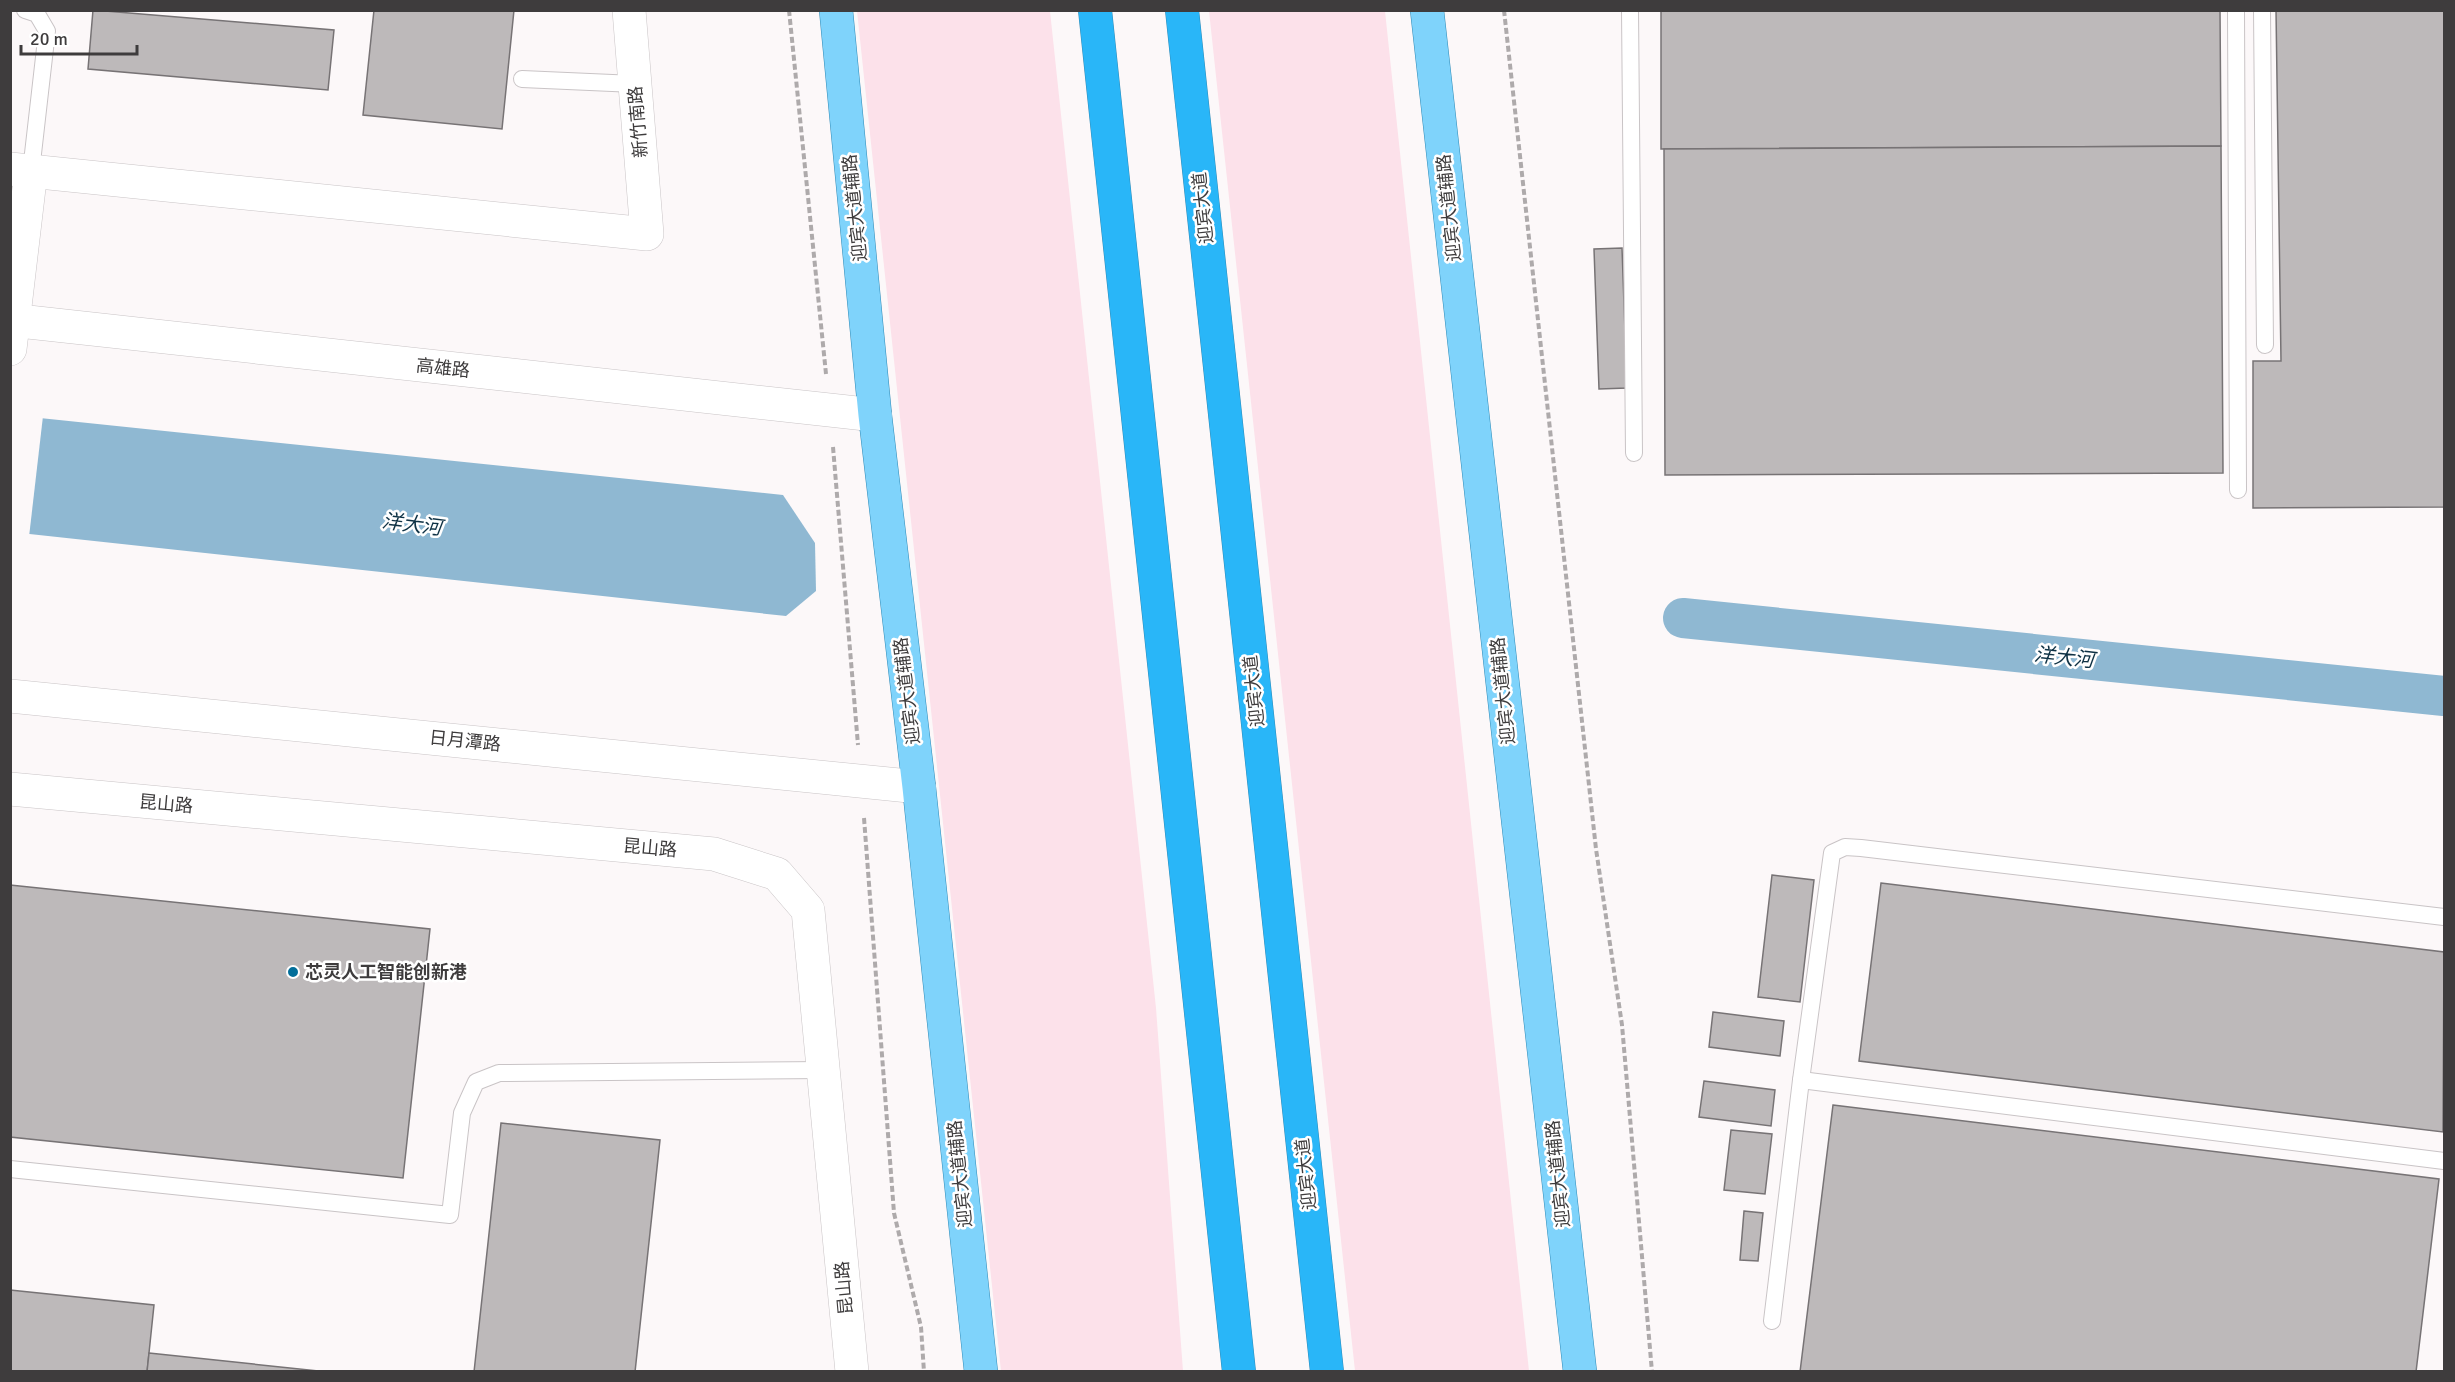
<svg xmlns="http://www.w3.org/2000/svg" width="2455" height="1382" viewBox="0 0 2455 1382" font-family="Signika,'Noto Sans SC',sans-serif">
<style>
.green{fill:#fce1ea}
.water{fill:#8fb8d2}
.pier{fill:#fcf8f9}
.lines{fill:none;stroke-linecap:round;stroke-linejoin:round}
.canal{stroke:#8fb8d2;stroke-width:40}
.building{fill:#bdb9ba;stroke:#777375;stroke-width:1.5}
.lane-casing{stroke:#c9c4c6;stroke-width:18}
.street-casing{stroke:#c9c4c6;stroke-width:34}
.secondary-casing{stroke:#c9c4c6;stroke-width:34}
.primary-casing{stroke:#308bb7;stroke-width:34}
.highway-casing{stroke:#308bb7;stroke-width:34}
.path{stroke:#aeaaab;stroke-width:4;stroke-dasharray:6 3;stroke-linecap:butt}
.lane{stroke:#fff;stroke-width:16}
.street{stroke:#fff;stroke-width:33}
.secondary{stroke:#fff;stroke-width:33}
.primary{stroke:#7fd3fb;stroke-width:33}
.highway{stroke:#29b6f8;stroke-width:33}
.poi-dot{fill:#026e9a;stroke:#fff;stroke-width:2}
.labels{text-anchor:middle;stroke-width:5;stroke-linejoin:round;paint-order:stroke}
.street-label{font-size:18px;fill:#3e3c3d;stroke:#fff}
.poi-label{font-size:18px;font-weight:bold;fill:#3e3c3d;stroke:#fff;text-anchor:start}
.water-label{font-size:20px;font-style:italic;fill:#0f3245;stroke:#fff}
</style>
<rect width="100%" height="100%" fill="#fcf8f9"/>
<g class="green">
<path d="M857 11H1050L1156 1008 1183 1371H1001Z"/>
<path d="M1209 11H1385L1529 1371H1355Z"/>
</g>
<path class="water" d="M11 415 783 495 815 543 816 591 786 616 11 532Z"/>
<path class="pier" d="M10 412 43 416 29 537 10 535Z"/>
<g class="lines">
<path class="canal" d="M1683 618 2444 696"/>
</g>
<g class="building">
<path d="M93 10 334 30 328 90 88 69Z"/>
<path d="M374 10H514L502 129 363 115Z"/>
<path d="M1661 10H2220L2221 146 1661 149Z"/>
<path d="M2276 10H2444V507L2253 508V361H2281Z"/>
<path d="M2221 146 2223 473 1665 475 1664 149Z"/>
<path d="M1622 248 1627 388 1599 389 1594 249Z"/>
<path d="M1772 875 1814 880 1800 1002 1758 997Z"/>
<path d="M1881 883 2444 952 2443 1132 1859 1061Z"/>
<path d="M10 885 430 929 403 1178 10 1137Z"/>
<path d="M1713 1012 1784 1021 1780 1056 1709 1047Z"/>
<path d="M1704 1081 1775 1090 1771 1126 1699 1117Z"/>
<path d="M1833 1105 2439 1179 2416 1372H1800Z"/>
<path d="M501 1123 660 1140 635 1372H474Z"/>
<path d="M1731 1130 1772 1134 1765 1194 1724 1190Z"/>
<path d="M1744 1211 1763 1213 1758 1261 1740 1260Z"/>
<path d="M10 1290 154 1305 147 1372H10Z"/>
<path d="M149 1353 328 1372H147Z"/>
</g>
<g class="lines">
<g class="lane-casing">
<g id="lane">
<path d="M25 10 37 14 47 31 31 171"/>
<path d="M1630 10 1634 453"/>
<path d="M2236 10 2238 490"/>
<path d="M2262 10 2265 345"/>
<path d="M522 79 635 84"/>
<path d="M1801 1080 2444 1161"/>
<path d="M10 1169 450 1215 462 1113 476 1082 499 1073 824 1070"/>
<path d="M1772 1321 1801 1080 1832 853 1845 847 1861 848 2444 917"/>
</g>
</g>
<g class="street-casing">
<g id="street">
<path d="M10 169 647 234 629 10"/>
<path d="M10 320 875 415"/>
<path d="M10 349 31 171"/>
<path d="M10 789 714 854 777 874 808 910 852 1372"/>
</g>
</g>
<g class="secondary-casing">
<path id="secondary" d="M10 696 919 787"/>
</g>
<g class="primary-casing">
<g id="primary">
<path d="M836 10 875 415 919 787 981 1372"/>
<path d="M1427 10 1580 1372"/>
</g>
</g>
<g class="highway-casing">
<g id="highway">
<path d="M1095 10 1239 1372"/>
<path d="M1182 10 1327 1372"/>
</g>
</g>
<g class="path">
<path d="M789 10 826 374"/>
<path d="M1504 10 1596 849 1622 1025 1652 1372"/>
<path d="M833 447 858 745"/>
<path d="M864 818 894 1213 921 1327 924 1372"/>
</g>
<use href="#lane" class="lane"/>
<use href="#street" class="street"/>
<use href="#secondary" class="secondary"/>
<use href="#primary" class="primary"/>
<use href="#highway" class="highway"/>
</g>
<circle class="poi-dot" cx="293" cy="972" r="6"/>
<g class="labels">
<g class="street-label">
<text transform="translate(638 122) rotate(-95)" y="6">新竹南路</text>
<text transform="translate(855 208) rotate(-96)" y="6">迎宾大道辅路</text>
<text transform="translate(1203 208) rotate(-96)" y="6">迎宾大道</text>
<text transform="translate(1449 208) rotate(-96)" y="6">迎宾大道辅路</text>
<text transform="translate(443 368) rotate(6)" y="6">高雄路</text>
<text transform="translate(907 691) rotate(-97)" y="6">迎宾大道辅路</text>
<text transform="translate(1254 691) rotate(-96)" y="6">迎宾大道</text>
<text transform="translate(1503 691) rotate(-96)" y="6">迎宾大道辅路</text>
<text transform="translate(465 741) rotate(6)" y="6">日月潭路</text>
<text transform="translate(166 804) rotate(5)" y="6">昆山路</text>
<text transform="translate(650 848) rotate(5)" y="6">昆山路</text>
<text transform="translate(960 1174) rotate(-96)" y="6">迎宾大道辅路</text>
<text transform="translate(1306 1174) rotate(-96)" y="6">迎宾大道</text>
<text transform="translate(1558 1174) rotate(-96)" y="6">迎宾大道辅路</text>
<text transform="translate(844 1288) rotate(-95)" y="6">昆山路</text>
</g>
<g class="poi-label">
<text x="305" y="978">芯灵人工智能创新港</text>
</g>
<g class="water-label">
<text transform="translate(412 524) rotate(7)" y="7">洋大河</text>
<text transform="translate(2064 657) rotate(6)" y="7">洋大河</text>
</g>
</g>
<rect width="2455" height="1382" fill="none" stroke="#3e3c3d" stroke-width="24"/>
<path d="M21 45v9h116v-9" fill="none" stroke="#3e3c3d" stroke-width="3"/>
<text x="30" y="45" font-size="18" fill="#3e3c3d" stroke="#ffffff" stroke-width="4.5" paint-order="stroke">20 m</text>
</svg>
